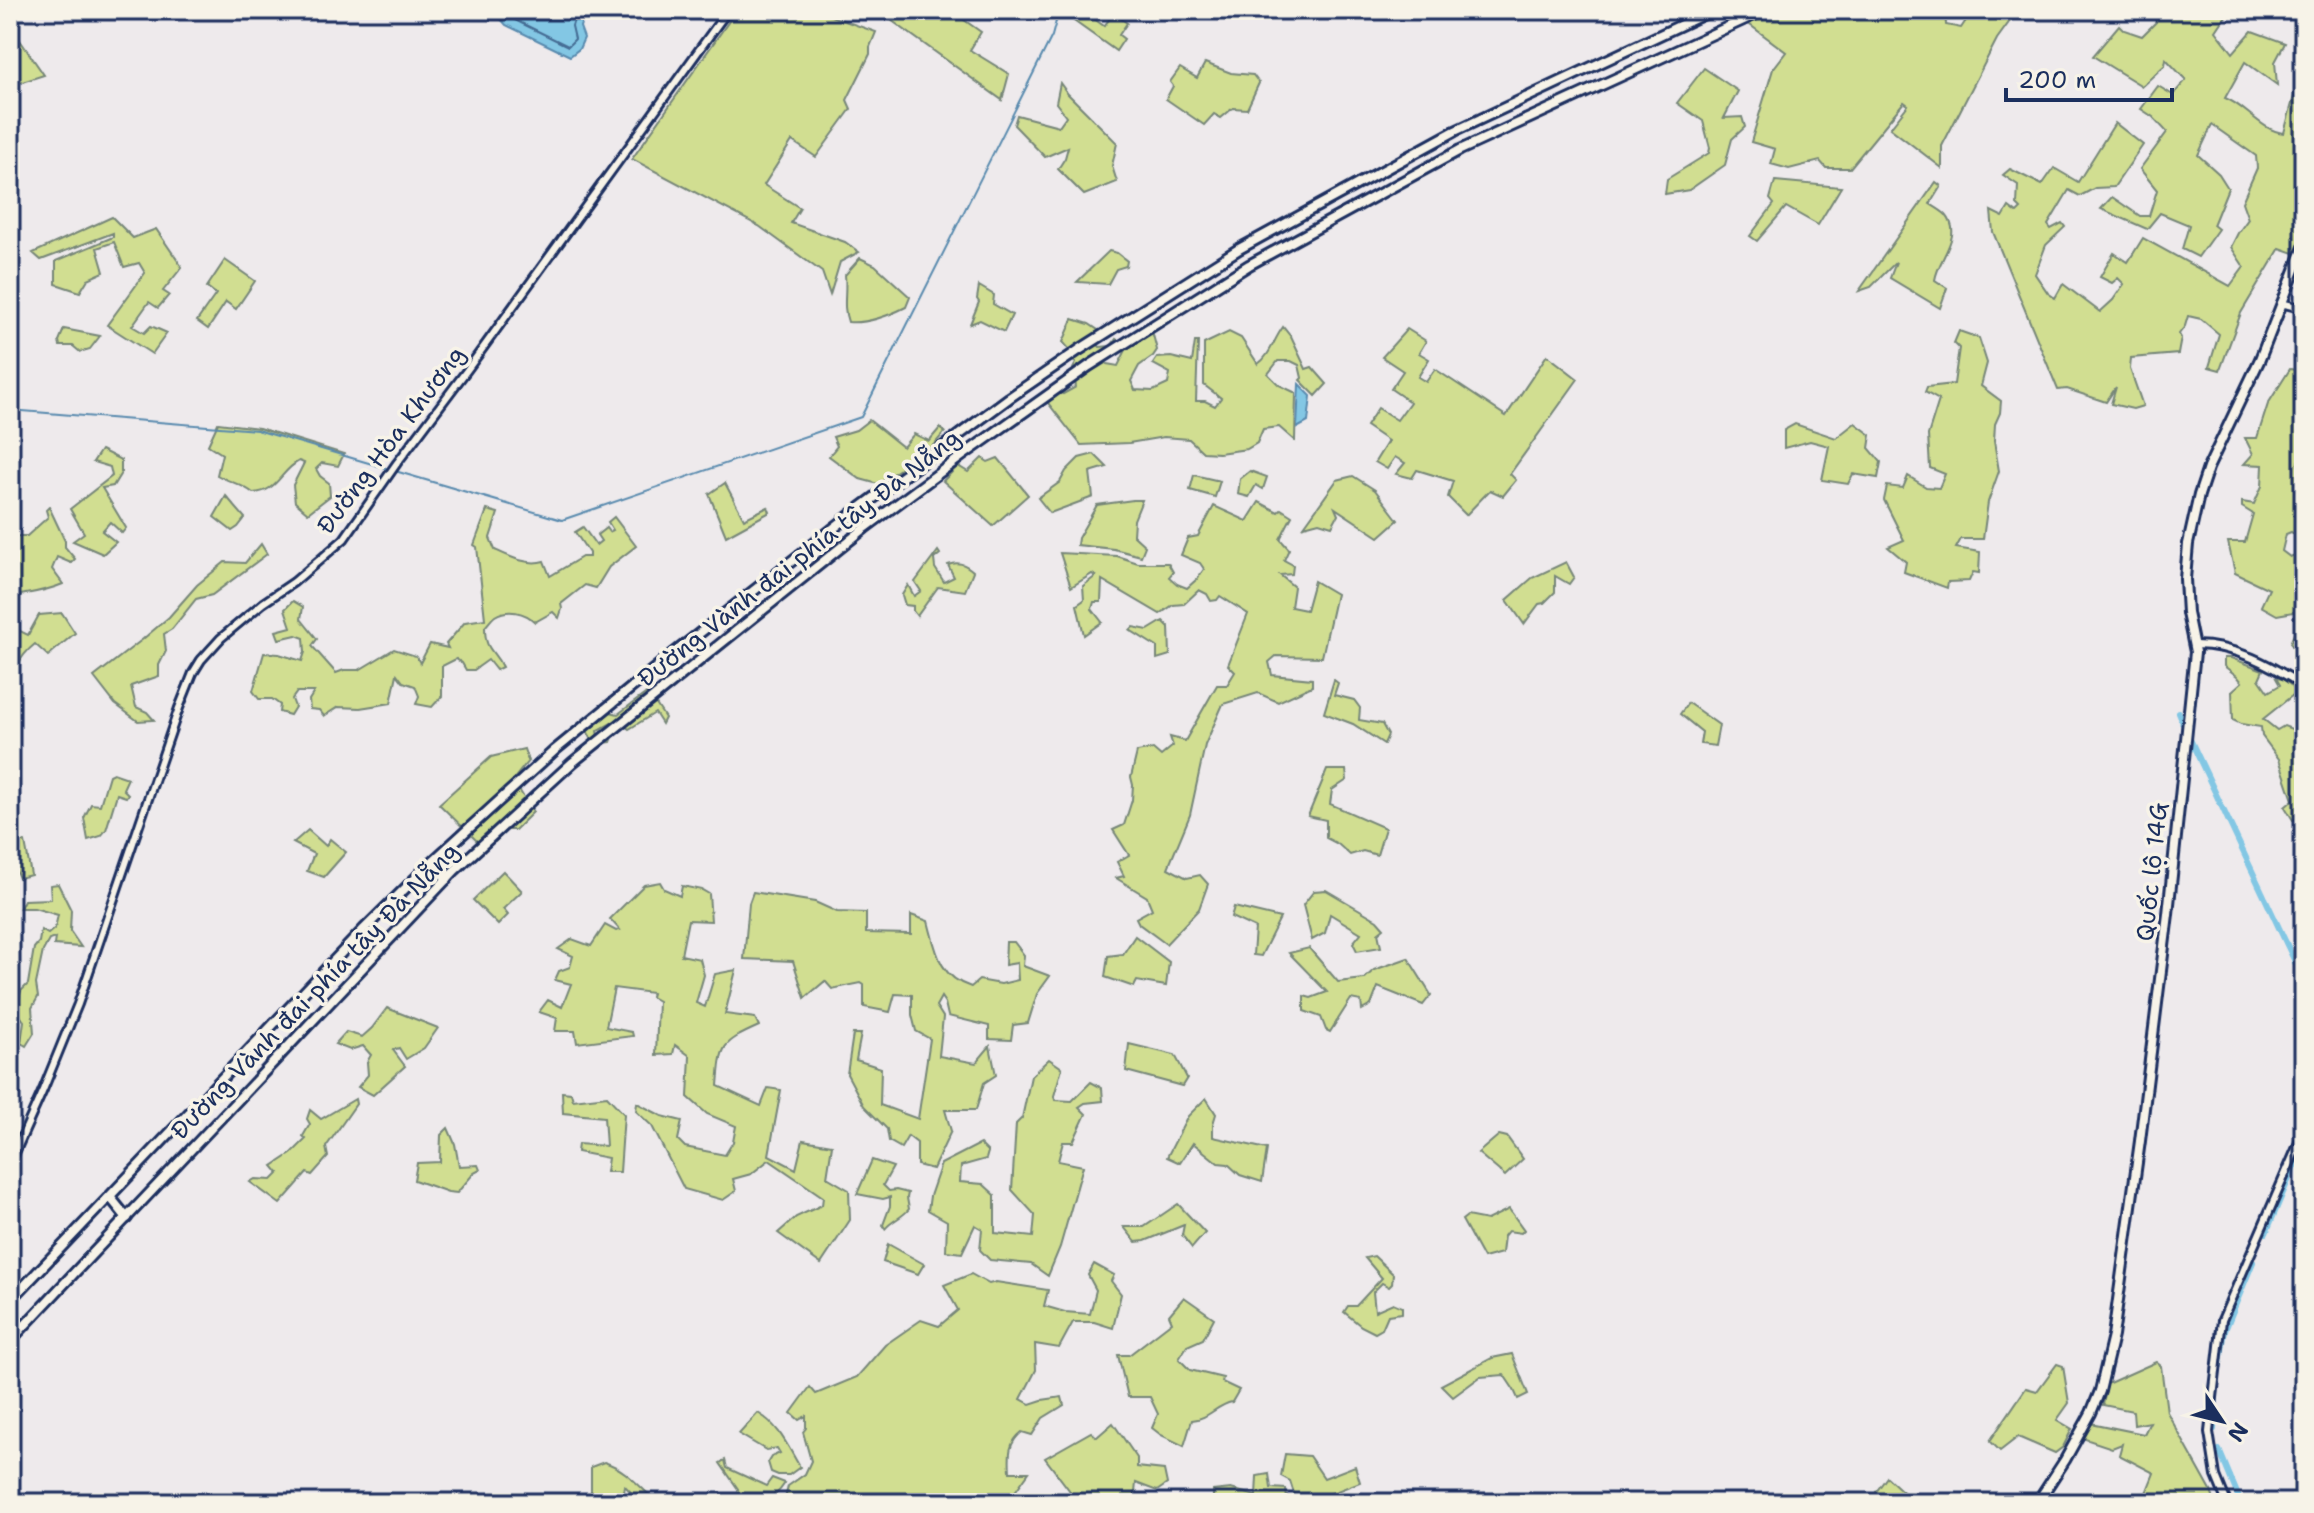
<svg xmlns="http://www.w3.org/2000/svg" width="2314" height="1513" viewBox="0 0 2314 1513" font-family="'Shantell Sans',sans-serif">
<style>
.green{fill:#d1de91;stroke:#768678;stroke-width:2}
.water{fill:#83c7e4;stroke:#598aae;stroke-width:2}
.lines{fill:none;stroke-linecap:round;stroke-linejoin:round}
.shore{stroke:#456c94;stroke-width:2}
.stream{stroke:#598aae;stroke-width:2}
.canal{stroke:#83c7e4;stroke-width:6}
.tertiary-casing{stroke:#1b2f5e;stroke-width:12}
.primary-casing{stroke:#1b2f5e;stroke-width:14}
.tertiary{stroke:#f7f3e8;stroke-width:6}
.primary{stroke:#f7f3e8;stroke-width:8}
.labels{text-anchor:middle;stroke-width:7;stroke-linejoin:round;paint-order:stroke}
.street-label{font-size:24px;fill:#1b2f5e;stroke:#f7f3e8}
</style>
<rect width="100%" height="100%" fill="#eeeaec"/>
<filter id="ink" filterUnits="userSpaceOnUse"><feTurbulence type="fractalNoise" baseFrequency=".0125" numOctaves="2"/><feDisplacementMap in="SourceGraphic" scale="16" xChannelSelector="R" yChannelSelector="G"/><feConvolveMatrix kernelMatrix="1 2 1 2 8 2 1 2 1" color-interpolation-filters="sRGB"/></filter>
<g filter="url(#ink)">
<g class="green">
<path d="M788 10H814L876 32 870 47V54L847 100 851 109 816 157 792 141 764 185 800 208 791 223 845 242 859 252 840 262 830 295 822 272 759 226 632 159 734 14Z"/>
<path d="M877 10H950L981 32 970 50 1009 74 1002 100Z"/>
<path d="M1077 10H1082L1104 26 1114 13 1127 23 1119 35 1124 39 1116 51 1071 19Z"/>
<path d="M1742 10H1778L1782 13 1785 10H1945L1946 25 1961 28 1973 10H2018L1997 39 1942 146V168L1890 128 1908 105 1904 102 1850 168H1826L1820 161 1789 169 1771 164 1775 149 1751 142 1773 69 1786 52 1738 16Z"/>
<path d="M2155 10H2230L2216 31 2233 53 2252 31 2285 43 2275 62 2277 85 2245 62 2225 98C2245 105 2261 131 2284 133L2297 85 2304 81V238L2297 254 2280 248 2241 313 2220 370 2209 367 2219 334 2201 319 2188 316 2185 326 2179 334 2181 338 2178 354 2131 358 2130 369 2143 406 2133 409 2111 404 2116 387 2106 402 2067 389 2058 390 1993 232 1991 211 2003 217 2009 207 2017 213 2021 209 2017 205 2018 185 2003 175 2010 169 2042 185 2054 168 2078 182 2115 123 2143 145 2114 187 2095 188 2080 196 2069 190 2048 225 2051 229 2062 223 2065 227 2046 245 2035 274 2048 293 2055 298 2063 284 2100 312 2113 300 2124 284 2118 278 2112 283 2100 277 2114 253 2128 262 2143 238 2230 286 2244 267 2231 247 2238 233 2248 219 2242 202 2257 168 2256 156 2212 125 2198 155 2219 174 2228 188 2213 225 2218 229 2198 257 2182 249 2189 225 2160 213 2147 229 2101 209 2112 197 2140 216H2149L2157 190 2140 169 2167 132 2153 117 2141 109 2158 86 2173 95 2186 80 2166 59 2165 65 2142 86 2093 56 2119 25 2124 30 2142 36 2156 22Z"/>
<path d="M10 29 13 30 44 75 10 86Z"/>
<path d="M1205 63 1231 73 1253 75 1259 83 1247 109 1233 108 1221 118 1214 114 1204 125 1166 99 1173 86 1170 82 1180 68 1197 78Z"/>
<path d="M1704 68 1738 91 1724 118 1742 117 1745 127 1732 139 1725 165 1689 190 1665 194 1667 179 1709 153 1710 148 1703 121 1677 103Z"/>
<path d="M1060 83 1068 94 1117 143 1112 166 1117 182 1084 195 1058 169 1065 158 1068 147 1045 157 1014 125 1017 115 1059 126 1066 116 1056 103Z"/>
<path d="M1775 181 1841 187 1818 225 1786 207 1757 241 1750 236 1774 204 1770 199Z"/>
<path d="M1936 182 1941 186 1930 204C1935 207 1942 211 1946 215 1964 236 1938 258 1935 280L1947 288 1940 308 1890 278 1896 262 1871 287 1859 291Z"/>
<path d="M112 217 133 238 156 229 182 267 163 291 169 295 158 308 149 302 132 326 144 333 151 326 167 333 152 354 107 325 145 273 139 263 124 267 114 242 97 248 104 272 88 279 80 292 56 284V261L113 237V233L41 260 33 253Z"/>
<path d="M1109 251 1117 253 1127 261 1126 266 1116 269 1108 284 1077 282Z"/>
<path d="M860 258 875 265 910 297 906 307C888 316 868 324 848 322 842 305 847 293 845 275Z"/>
<path d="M225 260 255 281 236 309 226 302 208 329 197 321 216 294 207 287Z"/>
<path d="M979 286 994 295 993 304 1012 315 1004 332 980 320 970 324 979 302 977 299Z"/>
<path d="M1073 319 1089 324 1098 330 1096 342 1100 347 1111 346 1116 339 1123 344 1119 353 1104 352 1101 356 1107 364 1118 366 1135 332 1152 331 1157 350 1153 356 1139 366 1131 381 1135 390 1153 391 1168 384 1170 373 1153 364 1157 358 1171 357 1192 362 1195 342H1198L1196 401H1205L1215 406 1221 398 1204 385V344L1229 332 1241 338 1258 364C1270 356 1274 339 1283 327L1291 337 1306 369 1312 367 1327 384 1316 396 1300 380 1302 378 1299 365 1291 361H1278L1268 374 1279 385 1296 393 1295 441 1279 427 1263 429 1257 443 1247 449 1219 453 1203 452 1189 439 1164 437 1129 443 1081 445 1045 399 1055 390 1063 394 1076 387 1073 369 1076 363 1066 357 1071 351 1063 342Z"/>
<path d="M64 329 100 336 90 349 80 352 73 346H60L59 341Z"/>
<path d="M1407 329 1426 341 1419 353 1429 359 1418 377 1426 382 1435 369 1506 416 1547 355 1578 379 1510 474 1516 480 1503 496 1490 490 1466 515 1448 497 1453 481 1417 470 1412 478 1396 474 1405 463 1395 457 1387 469 1375 462 1388 441 1366 426 1378 408 1397 420 1410 402 1391 389 1403 371 1382 357Z"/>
<path d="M1959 331 1979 338 1987 363 1981 386 2001 401 2000 413 1995 424 1994 441 1999 471 1988 502 1983 539H1961L1956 548 1980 552 1979 573 1973 572 1969 581 1948 582 1947 588 1904 572 1906 562 1888 547 1904 540 1884 500 1887 486 1903 488 1908 476 1926 487 1939 488 1945 474 1930 468 1928 435 1939 400 1925 392 1927 387 1954 384 1959 348 1954 343Z"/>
<path d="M2290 369 2304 371V448L2298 465 2304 471V541L2291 532 2286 534 2282 551 2290 557 2295 555 2298 548 2304 550V653L2299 655 2290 643 2301 619 2299 611 2277 615 2261 606 2269 589 2235 573 2228 542H2245L2253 514 2242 507V502L2254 504 2262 486 2263 465 2244 464 2253 454 2245 438H2257L2268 404Z"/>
<path d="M869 420 903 447 914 434 929 441 940 428 945 432 917 464 903 467 878 484 860 479 829 456 837 446 833 437 856 430Z"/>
<path d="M218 423 259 428 344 454 338 466 322 463 316 469 320 476 329 483 330 496 308 513 295 502 293 485 304 463 299 461C280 471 278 492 253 493 242 484 229 482 217 475L222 454 208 445Z"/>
<path d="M1855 423 1871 435 1869 448 1881 462 1878 478 1853 474 1848 484 1822 480 1829 446 1810 441 1784 448V430L1795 424 1836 438Z"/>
<path d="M101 450 121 460V473L113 486 102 488 126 528 122 533 110 522 102 531 116 542 103 554 73 541 84 533 70 509 112 476 110 467 93 462Z"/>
<path d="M1094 454 1107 467 1090 472 1093 497 1050 513 1038 498 1060 482 1066 471 1079 458Z"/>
<path d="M982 458 988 462 998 458 1028 495 993 526 943 481 958 466 968 472Z"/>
<path d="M1250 471 1267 477 1263 489 1256 485 1249 497 1238 494 1240 479Z"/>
<path d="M1194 475 1220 481 1215 497 1190 490Z"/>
<path d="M1353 476 1375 490 1398 520 1379 537 1335 508 1338 515 1332 526 1319 522 1304 526 1337 480Z"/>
<path d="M725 483 744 519 768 507 770 512 726 536 709 494Z"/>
<path d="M226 496 245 518 238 527 232 531 214 517Z"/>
<path d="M1133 500H1142L1134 520 1133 535 1145 546 1141 556 1114 549 1077 545 1078 538 1097 505Z"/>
<path d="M1259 502 1278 512 1281 509 1292 516 1280 539 1289 549 1284 560 1293 565 1292 574 1280 575 1294 587 1291 607 1306 610 1314 581 1336 594 1322 657 1276 656 1269 662 1272 675 1312 679V686L1278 702 1258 693 1223 704 1205 745 1190 815 1168 868 1187 878 1200 875 1208 884 1199 909 1166 944 1139 924 1136 918 1152 909 1147 897 1116 878 1124 876 1117 862 1129 855 1113 830 1124 825 1132 800 1133 785 1131 777 1137 752 1153 749 1161 756 1173 746 1170 737 1185 741 1217 685H1227L1235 672 1228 665 1248 614 1220 596 1217 600 1211 601 1207 594 1199 590 1184 604 1173 605 1160 614 1102 580 1101 602H1094L1092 609 1102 622 1084 635 1077 605 1084 600 1083 586 1096 576 1092 574 1071 587 1060 553 1117 556 1138 563H1168L1173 572 1169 577 1177 584 1187 588 1197 579 1204 569 1200 563 1181 555 1188 538 1198 536 1214 506 1247 521Z"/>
<path d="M49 507 65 541V547L75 559 71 563 57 557 52 569 63 584C44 592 29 593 10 597V543L19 536H27L48 517 46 510Z"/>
<path d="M487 510 498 513 490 538 495 550C510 557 528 566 544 561L550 576 582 557H589V553L575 532 583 527 596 545 601 541 597 535 606 528 609 532 613 530 608 522 614 517 636 546 609 567 596 588 585 585 561 604 562 609 559 618 553 612 535 622C525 612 508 608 495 616 491 619 488 624 485 627 485 652 494 649 502 667L496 670 488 660 474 670H466L462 663 456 659 442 666V696L432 707 416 704 419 696 415 686 403 682 397 674 391 703 360 708 338 707 324 716 319 710 310 709 309 700 314 692H297L292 699 295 707 290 715 279 712 280 705 272 699H259L253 691 264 653 279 654 302 661 305 652 304 638 296 635 279 639 276 631 291 627 285 609 293 601 303 607 301 619 317 639 312 646 336 673 344 670H359L394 649 416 656 420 663 430 644 448 648 446 644 465 622 485 619 477 547 474 545Z"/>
<path d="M261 544 267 554 212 595 196 599 172 629 164 634 166 651 159 665V676L131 686 136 707 147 712 154 720 138 721 115 704 94 677 143 639 169 617 197 585 225 562 245 563Z"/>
<path d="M938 551 940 554 934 559 935 568 944 582 954 577 948 565C958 561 965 564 973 571L965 591 938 587 917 616 913 611V606L905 605 902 595 908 585 914 596 921 591 915 582Z"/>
<path d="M1566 562 1574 577 1569 584 1555 576V592L1544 603 1539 604 1524 624 1507 600 1532 578Z"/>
<path d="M62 613 75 633 48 656 35 644C13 662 15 675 10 702V626L28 635 39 615Z"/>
<path d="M1163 621 1169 627 1170 655 1157 659V647L1130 630 1133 627 1148 630Z"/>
<path d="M2224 658H2231L2263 670 2259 679 2268 692 2280 685 2276 678 2283 679 2298 691 2263 719 2277 730 2284 726 2297 731H2304V816L2293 820 2285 807 2293 800 2279 759 2262 736 2261 727 2241 724 2233 720 2232 691 2242 682 2237 676 2224 666Z"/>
<path d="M1334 680 1338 683 1334 695 1354 700 1360 708 1359 720 1382 724 1388 735 1384 744 1353 724 1324 713Z"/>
<path d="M648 692 665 718 662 724 655 713 629 729 617 720 597 731 598 736 613 737 611 742 594 744 584 725 602 710 618 714Z"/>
<path d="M1688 703 1719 725 1715 746 1700 744 1702 732 1680 714Z"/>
<path d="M524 749 528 761 513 780 533 812 515 830H507L495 842 479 843 439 804 491 757Z"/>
<path d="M1327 770H1346L1347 780 1332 790 1330 804 1385 828 1377 855 1363 851 1350 855 1338 844 1326 838V820L1308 816Z"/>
<path d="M113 773 128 778 123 789 128 794 126 797 117 794 106 830 101 836 88 840 84 818 91 804 100 805 109 775Z"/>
<path d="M308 830 326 846 330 839 346 852 324 877 307 871 314 854 293 843Z"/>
<path d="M13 840 25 842 31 875 19 878 10 857Z"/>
<path d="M503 871 522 891 503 909 508 915 498 925 473 900Z"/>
<path d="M660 882 664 889 680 896 682 886 702 890 709 894 711 921 688 920 681 955 700 959 704 975 696 1003 705 1007 715 974 736 970 725 1014 755 1018 759 1026C721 1043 721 1045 718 1086L761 1106 768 1088 781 1090 769 1155 796 1169 803 1140 832 1145 827 1177 849 1190 850 1220 821 1264 778 1233 796 1217 822 1205 823 1197 769 1160 751 1174 733 1179 736 1191 723 1200 684 1189 652 1126 636 1111 637 1103 662 1116 682 1121 678 1140 685 1147 725 1155 733 1142 736 1126 707 1114 688 1097 690 1056 675 1045 673 1054 656 1055 658 1001 651 997 652 993 614 988 606 1027 632 1032 633 1036 577 1043 575 1031H555L557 1018 539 1012 548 1000 562 1007 571 984 555 980 559 971 570 967 573 956 558 949 572 939 591 946 605 925 616 931 620 930 610 919 644 885Z"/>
<path d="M58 884 71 910 70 931 81 947 54 945 55 938 49 940 43 951 36 984 38 997 32 1008 34 1033 26 1046 21 1043 24 1021 18 1013V1003L21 991 28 984 34 948 39 942 41 930 48 934 55 928 58 915 34 908H20L24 900 51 899 50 885Z"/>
<path d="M1326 890 1377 920 1384 928 1378 933 1381 947 1357 951 1353 943 1361 933 1330 914 1325 933 1312 940 1303 905 1314 891Z"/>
<path d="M753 892 815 902 837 912 866 913V933L911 934V915L928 921C936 951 939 977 971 987L979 980 1001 984 1018 980 1017 963 1005 965 1006 942H1014L1024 955 1023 966 1050 976 1037 994 1028 1023 1013 1025 1011 1040 989 1039V1026L948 1016 945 1003 941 997 936 1006 943 1017 939 1056 976 1063 990 1046 996 1075 984 1083 976 1110H945L951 1131 933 1169 917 1165V1143L908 1136 901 1148 889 1141 887 1129 864 1106 847 1074 853 1034H861L856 1060 881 1068 880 1105 918 1119 930 1039 916 1031 912 1015V995L895 994 890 1012 864 1007V985L861 983 832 989 825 981 805 998 793 961 744 959 749 903Z"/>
<path d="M1234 907 1280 918 1261 956 1253 955 1255 928 1231 917Z"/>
<path d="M1135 936 1169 962 1166 986 1137 981 1134 987 1105 977 1108 956 1123 954Z"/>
<path d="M1309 948 1338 982 1364 979 1374 970 1408 958 1431 995 1423 1005 1378 987 1371 1005 1362 1010 1361 1001 1351 999 1330 1032 1326 1030 1321 1017 1304 1011V996L1311 998 1327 992 1289 953Z"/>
<path d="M387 1008 438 1028 424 1048 406 1059 399 1048 393 1050 405 1066 373 1095 358 1087 368 1075 367 1062 371 1055 363 1046 350 1050 335 1044 346 1032 362 1037 372 1028Z"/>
<path d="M1129 1044 1175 1055 1187 1078 1182 1086 1126 1071Z"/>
<path d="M1049 1059 1062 1068 1054 1096 1055 1100 1072 1101 1091 1082 1102 1088 1103 1101 1085 1103 1079 1107 1086 1114 1073 1142H1063L1058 1161 1083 1166 1060 1247 1048 1276 1031 1264 990 1260 980 1250 982 1229 975 1225 962 1253 946 1251 947 1221 928 1210 930 1196 941 1164 980 1144 988 1152 986 1159 961 1166 960 1182 983 1184 995 1195V1233L1033 1237 1035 1215 1012 1190 1016 1124 1022 1118 1031 1076Z"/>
<path d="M562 1092 571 1093 573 1100 607 1096 624 1114 620 1172H606L608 1158 577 1152 578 1144 606 1146 604 1117 563 1113Z"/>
<path d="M1206 1098 1216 1114 1213 1124V1137L1267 1149 1262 1182 1240 1175 1228 1164 1218 1163 1193 1143 1180 1163 1167 1157 1188 1116Z"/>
<path d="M355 1099 356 1104 326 1147 328 1157 312 1175 307 1173 280 1204 250 1182 255 1179 272 1180 279 1173 273 1166 291 1154 306 1139 303 1136 310 1124 307 1119 310 1110 321 1119Z"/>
<path d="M448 1128 455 1144 459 1166 478 1165 480 1170 474 1173 457 1193 448 1192 414 1180 417 1163 440 1162 441 1135Z"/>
<path d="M1499 1135 1507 1137 1523 1159 1505 1176 1478 1153Z"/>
<path d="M872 1160 893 1167 883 1185 889 1191 896 1190 908 1193 907 1198 909 1209C902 1218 892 1220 885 1229L883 1225 890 1206V1197L883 1199 857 1194Z"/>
<path d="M1178 1204 1205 1233 1192 1248 1182 1235 1184 1225 1145 1241 1136 1242 1124 1227H1144Z"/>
<path d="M1509 1209 1524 1230 1521 1233 1508 1231 1504 1236 1502 1253 1483 1258 1462 1220 1467 1216 1487 1220Z"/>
<path d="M888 1244 924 1264 918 1274 883 1262Z"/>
<path d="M1374 1256 1393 1274 1392 1284 1389 1287 1382 1283 1373 1292 1375 1311 1393 1303 1402 1307V1313L1388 1315 1382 1329 1375 1333 1361 1326 1344 1312 1348 1306H1356L1382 1278 1365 1258Z"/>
<path d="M1094 1264 1114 1275 1111 1281 1121 1294 1113 1328 1094 1322H1073L1059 1348 1035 1344 1036 1370 1021 1399 1030 1404 1042 1400 1062 1397 1064 1405 1043 1418 1032 1435 1022 1432C1008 1443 1009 1455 1010 1472H1029L1012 1496 1017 1503H784L788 1486 805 1474 811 1461 803 1432 806 1428V1416L799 1420 791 1413 810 1387 816 1394 857 1377 885 1345 921 1320 939 1326 958 1310 944 1285 971 1274 989 1284 996 1282 1048 1290 1044 1306 1065 1312 1090 1314 1096 1290 1088 1275Z"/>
<path d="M1184 1297 1214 1318 1203 1339 1187 1346 1179 1359 1190 1370 1223 1378 1222 1382 1239 1390 1232 1402C1217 1405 1208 1419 1192 1420L1184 1446 1161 1435 1152 1428 1158 1414 1150 1397H1128L1118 1355H1129L1172 1322 1169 1315Z"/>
<path d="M1512 1354 1528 1394 1518 1399 1514 1390 1504 1375 1480 1377 1453 1397 1441 1385 1492 1358Z"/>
<path d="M2156 1362 2161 1366 2167 1412 2211 1491 2215 1503H2188L2163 1499 2161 1503H2142L2154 1473 2119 1455 2122 1444 2112 1448 2082 1438 2090 1423 2144 1434 2150 1422 2134 1425 2133 1411 2103 1405 2107 1384Z"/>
<path d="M2057 1364 2063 1366 2069 1403 2057 1420 2072 1429 2063 1447 2055 1453 2018 1437 2000 1451 1990 1441 2026 1388 2037 1391Z"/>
<path d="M758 1413C779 1425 788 1447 800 1467L789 1475H778L771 1472 768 1462 771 1457 780 1453 777 1448 766 1450 739 1434Z"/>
<path d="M1113 1423 1137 1458V1467L1164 1470 1167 1484 1157 1491 1136 1483 1134 1503H1079L1045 1458 1091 1432 1097 1437Z"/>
<path d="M1285 1454 1309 1456 1324 1478 1355 1466 1360 1482 1322 1497 1297 1503 1290 1481 1281 1476Z"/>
<path d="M725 1460 727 1468 766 1486 772 1478 785 1483C772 1503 762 1503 740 1503L738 1489 720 1463Z"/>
<path d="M604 1462C627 1469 640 1488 658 1503H641L625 1486 622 1503H591V1467Z"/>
<path d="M1269 1474 1271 1488 1286 1489 1287 1500 1266 1503H1213V1491L1231 1489 1256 1496 1257 1476Z"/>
<path d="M1887 1477 1912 1500 1911 1503H1892L1876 1492Z"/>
</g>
<g class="water">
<path d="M493 10H585L580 27 584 38 579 49 570 56 506 25Z"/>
<path d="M1299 384 1311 396 1308 422 1297 428Z"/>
</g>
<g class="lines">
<path class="shore" d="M503 10 511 18 568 46 575 39 572 26 577 10"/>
<g class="stream">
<path d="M10 410 257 430 389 469"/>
<path d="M395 471 562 520 861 417 1052 36 1059 10"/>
</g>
<g class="canal">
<path d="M2178 712 2183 724"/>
<path d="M2190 739 2264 896"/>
<path d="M2265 898 2304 981"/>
<path d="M2266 1233 2304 1143"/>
<path d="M2219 1370 2225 1330 2253 1262"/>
<path d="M2214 1429 2216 1393"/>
<path d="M2219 1450 2241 1503"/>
</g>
<g class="tertiary-casing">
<g id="tertiary">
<path d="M2281 303 2304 309"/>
<path d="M2195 645C2235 645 2270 665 2304 686"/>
<path d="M10 1164 43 1090 78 1004 179 708 193 673 201 660 221 638 263 603 294 582 344 539 397 463 467 370 728 10"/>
<path d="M2227 1503 2216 1476 2209 1432 2222 1320 2304 1131"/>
</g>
</g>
<g class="primary-casing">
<g id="primary">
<path d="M432 862 447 879"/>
<path d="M110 1197 127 1218"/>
<path d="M10 1301 364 929 432 862 555 750 664 661 848 517 1009 398 1079 350 1239 249 1455 131 1713 10"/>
<path d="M10 1341 455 870 573 762 865 528 962 456 1089 366 1249 265 1460 150 1765 10"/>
<path d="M2037 1503 2065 1460 2091 1413 2100 1391 2113 1336 2140 1141 2168 914 2195 652 2187 613 2185 579 2188 544 2199 495 2208 468 2260 359 2304 247"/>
</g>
</g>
<use href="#tertiary" class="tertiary"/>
<use href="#primary" class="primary"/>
</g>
</g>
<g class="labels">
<g class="street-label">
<text transform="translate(391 440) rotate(-53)" y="8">Đường Hòa Khương</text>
<text transform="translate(799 558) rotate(-38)" y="8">Đường Vành đai phía tây Đà Nẵng</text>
<text transform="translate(2152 872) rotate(-84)" y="8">Quốc lộ 14G</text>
<text transform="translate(315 991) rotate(-46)" y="8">Đường Vành đai phía tây Đà Nẵng</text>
</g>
</g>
<rect width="2314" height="1513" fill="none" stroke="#f7f3e8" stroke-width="40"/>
<rect x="20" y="20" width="2274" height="1473" fill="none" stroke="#1b2f5e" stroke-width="3" filter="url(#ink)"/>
<g transform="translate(2222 1421) rotate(125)" stroke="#f7f3e8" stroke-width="6" paint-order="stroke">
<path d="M0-6L14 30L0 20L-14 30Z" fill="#1b2f5e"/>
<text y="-12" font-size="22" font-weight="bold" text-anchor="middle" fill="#1b2f5e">N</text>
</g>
<path d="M2006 88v12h166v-12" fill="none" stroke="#1b2f5e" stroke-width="4"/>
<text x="2018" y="88" font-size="24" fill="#1b2f5e" stroke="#f7f3e8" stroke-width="6" paint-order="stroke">200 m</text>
</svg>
